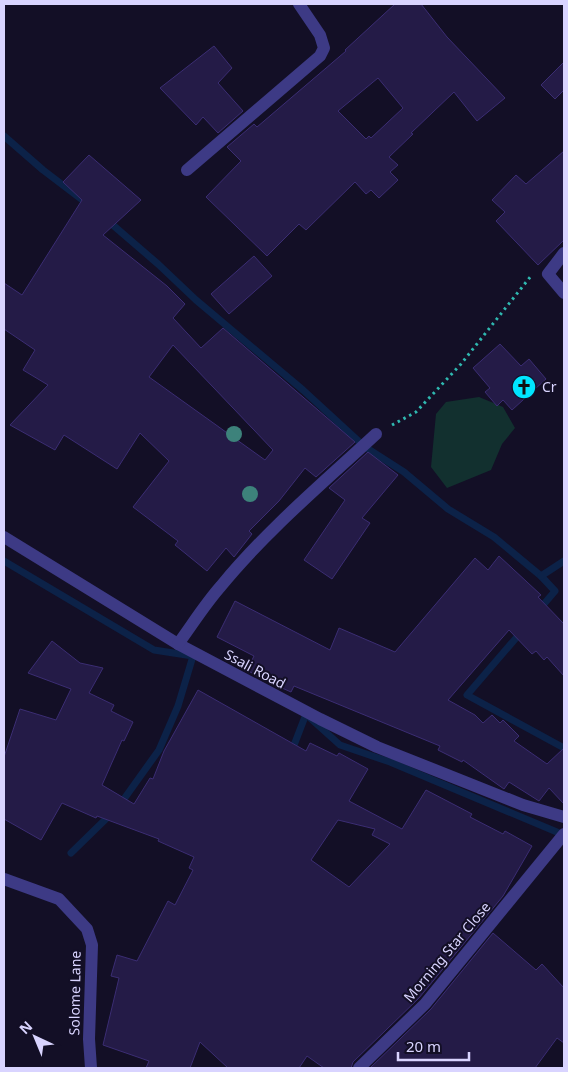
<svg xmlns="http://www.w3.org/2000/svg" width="568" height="1072" viewBox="0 0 568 1072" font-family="'Noto Sans',sans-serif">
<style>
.green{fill:#12302f}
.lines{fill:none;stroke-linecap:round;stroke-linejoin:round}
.stream{stroke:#0c2248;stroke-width:7}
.building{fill:#241b47;stroke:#3b2d73;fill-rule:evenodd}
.path{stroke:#2fb8b0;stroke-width:3;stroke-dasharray:2.5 4;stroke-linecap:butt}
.street{stroke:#3d3a85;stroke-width:12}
.tree{fill:#3d827b}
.labels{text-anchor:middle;stroke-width:4;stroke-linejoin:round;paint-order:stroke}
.poi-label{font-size:14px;fill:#d9d4ff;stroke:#130f26;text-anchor:start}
.street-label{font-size:14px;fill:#d9d4ff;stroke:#130f26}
</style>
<rect width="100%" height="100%" fill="#130f26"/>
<path class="green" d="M479 397 503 407 515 428 502 444 491 470 447 488 431 467 436 414 446 402Z"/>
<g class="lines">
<g class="stream">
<path d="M4 136 43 170 89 205"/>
<path d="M107 220 158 264 196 300 303 390 365 447 404 472 448 509 494 537 541 576 555 591 538 611"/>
<path d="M4 561 154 650 193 656"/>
<path d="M541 576 564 561"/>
<path d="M522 631 467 695 564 748"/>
<path d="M310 718 340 745 390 762 564 835"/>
<path d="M291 753 306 714"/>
<path d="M119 806 159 750 178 706 193 656"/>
<path d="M71 853 112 813"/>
</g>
</g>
<g class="building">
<path d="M395 4H421L447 37 505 98 477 121 454 92 411 133 413 134 389 157 398 165 390 172 398 180 379 198 371 190 366 194 355 182 306 230 299 224 267 256 206 197 241 161 227 147 254 124 257 127 346 51 345 50ZM378 78 403 108 371 138 369 136 366 139 338 111Z"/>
<path d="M214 46 232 68 218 83 243 111 218 133 203 117 196 125 160 88Z"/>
<path d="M564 62V90L555 99 541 85Z"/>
<path d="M564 151V240L538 265 496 221 505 212 492 200 516 175 526 184Z"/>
<path d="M89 155 141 200 103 235 167 286 185 304 173 318 201 348 223 328 355 442 316 477 305 468 279 501 249 531 252 534 234 557 226 548 207 571 175 545 178 541 133 507 169 461 140 433 117 469 64 435 55 450 10 425 48 385 23 370 35 350 4 329V283L22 295 82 200 63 182ZM173 345 273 450 265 460 149 377Z"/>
<path d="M254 256 272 276 229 314 211 294Z"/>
<path d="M500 344 521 366 529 359 546 379 512 410 503 400 497 406 485 392 490 388 473 368Z"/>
<path d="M368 452 398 475 362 518 370 523 332 579 304 560 345 500 329 488Z"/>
<path d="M499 556 541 595 538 597 564 624V676L547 657 544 660 536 651 532 654 509 630 448 700 475 715 483 723 492 715 500 723 503 720 519 736 514 741 547 764 564 748V804L549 788 539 801 509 782 504 789 463 760 462 762 438 750 440 746 294 686 291 692 262 679 247 670 254 656 217 637 235 601 330 650 339 628 395 652 475 558 488 570Z"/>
<path d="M52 641 80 663 103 668 89 693 114 705 111 711 133 722 124 741 122 740 102 785 134 804 150 778 153 779 164 751 198 690 306 751 310 743 337 756 339 753 368 769 349 801 402 829 426 790 472 814 470 817 503 834 505 831 532 846 503 896 419 998 353 1062 351 1068H324L307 1056 299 1068H228L200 1042 190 1068H146L149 1061 103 1045 119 978 111 976 117 955 137 961 168 901 175 905 193 870 189 868 194 857 158 841 159 839 97 816 96 818 62 803 41 840 4 819V757L20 709 56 720 71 689 28 673ZM338 820 375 829 372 835 390 844 349 887 311 860Z"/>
<path d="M493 933 536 970 542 964 564 988V1043L557 1038 535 1068H370L431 1009Z"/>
</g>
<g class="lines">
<path class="path" d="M392 425 416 412 461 364 531 276"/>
<g class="street">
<path d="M187 170 320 56 324 48 320 35 299 4"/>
<path d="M564 253 548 274 564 293"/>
<path d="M4 537 178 644 320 719 377 747 523 805 564 817"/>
<path d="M178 644C192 625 205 604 221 586 267 530 323 483 376 434"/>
<path d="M4 879 59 899 87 929 92 945 89 1039 91 1068"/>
<path d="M359 1068 425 1004 564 834"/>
</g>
</g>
<g class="tree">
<circle cx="234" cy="434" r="8"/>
<circle cx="250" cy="494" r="8"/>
</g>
<defs>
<g id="church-disc" transform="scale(1.25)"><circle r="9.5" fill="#00e5ff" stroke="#130f26"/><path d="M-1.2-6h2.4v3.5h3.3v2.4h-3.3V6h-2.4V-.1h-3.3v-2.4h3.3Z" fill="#111"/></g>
</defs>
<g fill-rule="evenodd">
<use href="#church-disc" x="524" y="387"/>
</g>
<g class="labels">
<g class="poi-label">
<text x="542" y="392">Cr</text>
</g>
<g class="street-label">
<text transform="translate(255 669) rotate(28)" y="5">Ssali Road</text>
<text transform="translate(447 952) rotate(-50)" y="5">Morning Star Close</text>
<text transform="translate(75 993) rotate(-89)" y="5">Solome Lane</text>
</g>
</g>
<rect width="568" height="1072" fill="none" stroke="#d9d4ff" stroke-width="10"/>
<g transform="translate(35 1037) rotate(316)" stroke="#130f26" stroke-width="4" paint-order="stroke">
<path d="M0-4L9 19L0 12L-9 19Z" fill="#d9d4ff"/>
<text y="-8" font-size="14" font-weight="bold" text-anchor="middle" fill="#d9d4ff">N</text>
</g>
<path d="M398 1052v8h71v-8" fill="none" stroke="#d9d4ff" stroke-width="2.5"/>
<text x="406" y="1052" font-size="15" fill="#d9d4ff" stroke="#130f26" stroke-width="4" paint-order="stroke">20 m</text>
</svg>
